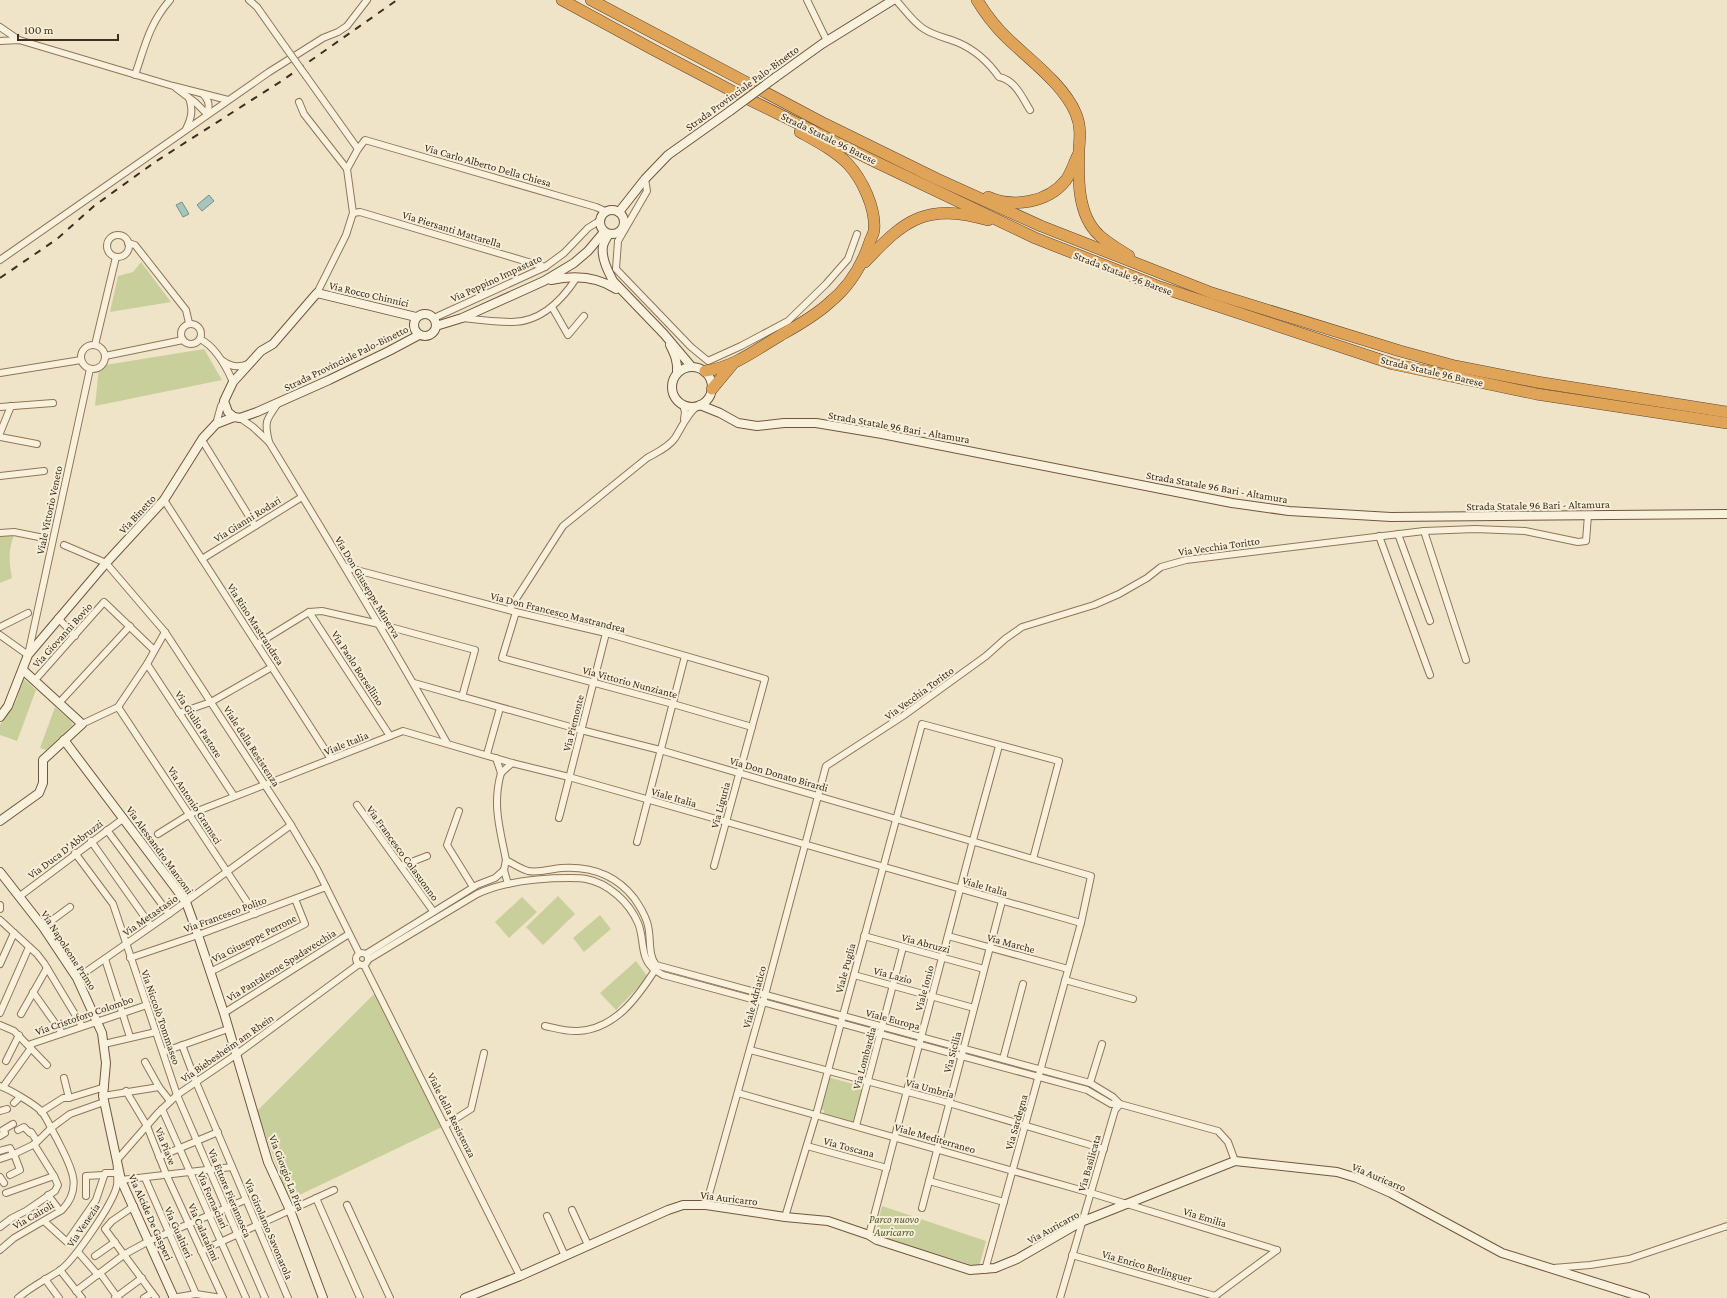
<svg xmlns="http://www.w3.org/2000/svg" width="1727" height="1298" viewBox="0 0 1727 1298" font-family="'Crimson Pro',serif">
<style>
.green{fill:#c9cf9b}
.water{fill:#a9c4bc;stroke:#6f938a}
.lines{fill:none;stroke-linecap:round;stroke-linejoin:round}
.street-casing{stroke:#8d765c;stroke-width:8}
.secondary-casing{stroke:#6f573f;stroke-width:10}
.highway-casing{stroke:#5b4430;stroke-width:12}
.street{stroke:#faf1dc;stroke-width:6}
.secondary{stroke:#faf1dc;stroke-width:8}
.highway{stroke:#e0a458;stroke-width:11}
.rail{stroke:#3d2e20;stroke-width:2;stroke-dasharray:7 7;stroke-linecap:butt}
.street-bridge-casing{stroke:#8d765c;stroke-width:8;stroke-linecap:butt}
.secondary-bridge-casing{stroke:#6f573f;stroke-width:10;stroke-linecap:butt}
.street-bridge{stroke:#faf1dc;stroke-width:6}
.secondary-bridge{stroke:#faf1dc;stroke-width:8}
.labels{text-anchor:middle;stroke-width:4;stroke-linejoin:round;paint-order:stroke}
.street-label{font-size:11px;fill:#3d2e20;stroke:#f7eed8}
.park-label{font-size:11px;font-style:italic;fill:#4d5a26;stroke:#f7eed8}
</style>
<rect width="100%" height="100%" fill="#f0e4c8"/>
<g class="green">
<path d="M141 262 171 302 110 312 118 276 133 272Z"/>
<path d="M204 349 222 380 95 406 99 366Z"/>
<path d="M14 535C8 550 9 562 12 578L0 583V536Z"/>
<path d="M23 679H24L36 690 17 741 0 735V725L16 701Z"/>
<path d="M55 707 71 721 73 725 46 750 40 748Z"/>
<path d="M558 896 575 914 543 945 526 927Z"/>
<path d="M522 897 537 912 509 938 495 922Z"/>
<path d="M600 915 611 929 584 952 573 938Z"/>
<path d="M636 961 648 977 616 1010 600 993Z"/>
<path d="M375 993 446 1125 289 1200 257 1111Z"/>
<path d="M827 1077 865 1087 855 1125 823 1115 824 1110 819 1109Z"/>
<path d="M882 1206 986 1241 979 1267 875 1235Z"/>
</g>
<g class="water">
<path d="M209 195 214 201 202 211 197 205Z"/>
<path d="M182 202 189 214 183 217 176 205Z"/>
</g>
<g class="lines">
<g class="street-casing">
<g id="street">
<path d="M249 0 257 7 286 48"/>
<path d="M807 0 827 41"/>
<path d="M896 0C905 10 913 22 924 29 935 36 947 38 959 43 975 50 989 63 999 77 1015 80 1022 97 1030 110"/>
<path d="M0 27 19 40"/>
<path d="M0 41 19 40 173 86 228 100"/>
<path d="M135 75C145 46 149 24 170 0"/>
<path d="M306 76 358 149"/>
<path d="M176 88 196 103 207 114"/>
<path d="M203 94C209 101 210 105 207 114"/>
<path d="M299 102 304 114 347 169"/>
<path d="M186 129C192 117 193 110 189 98"/>
<path d="M645 179 647 191 618 241 616 269 691 347 708 361 741 346 788 321 826 284 848 259 857 234"/>
<path d="M353 213 360 212 545 267"/>
<circle cx="118" cy="246" r="11"/>
<path d="M128 243 135 245 186 310 189 323"/>
<path d="M0 260 269 72 323 38 338 32 347 26 367 0"/>
<path d="M317 293 346 235 353 213 347 169 358 149 365 140 596 207 605 211"/>
<path d="M552 307 568 335 584 316"/>
<path d="M434 318 545 267 564 253 588 228 599 221"/>
<path d="M462 318C479 320 495 322 512 322 541 322 563 299 577 277"/>
<circle cx="191" cy="334" r="10"/>
<path d="M200 339C216 347 226 366 233 382"/>
<path d="M95 345 116 257"/>
<circle cx="93" cy="357" r="12"/>
<path d="M105 356 183 340"/>
<path d="M223 361C231 367 239 368 248 364"/>
<path d="M0 373 81 360"/>
<path d="M683 405 685 412 684 419"/>
<path d="M0 407 53 403"/>
<path d="M240 418 253 427 269 442C330 542 390 641 447 743"/>
<path d="M216 424 221 406 224 401"/>
<path d="M0 433 11 406"/>
<path d="M0 437 37 444"/>
<path d="M202 440 255 526"/>
<path d="M269 442C264 421 266 420 279 402"/>
<path d="M0 476 44 471"/>
<path d="M164 500 331 759"/>
<path d="M1424 531 1466 660"/>
<path d="M0 533 14 532 44 538"/>
<path d="M1398 534 1430 621"/>
<path d="M1379 536 1430 675"/>
<path d="M64 545 106 563 165 632 291 825 317 869 359 953"/>
<path d="M202 559 302 497"/>
<path d="M345 567 516 612 606 633 765 679 714 866"/>
<path d="M509 610 563 526 647 458C656 453 669 447 675 438 682 427 686 416 696 407"/>
<path d="M309 612 390 736"/>
<path d="M516 612 502 658 673 704 752 727"/>
<path d="M58 618 75 636"/>
<path d="M0 627 28 613"/>
<path d="M0 635 28 655 90 369"/>
<path d="M257 644 309 612 322 611 379 624 475 650 462 697"/>
<path d="M147 664 234 796"/>
<path d="M35 680 104 602 154 650"/>
<path d="M414 683 581 730 660 750 1091 876 1081 923 985 1270"/>
<path d="M59 703 130 626"/>
<path d="M118 707 255 914"/>
<path d="M179 713 211 702 272 667"/>
<path d="M82 724 118 707 147 664 165 632"/>
<path d="M487 754 500 708"/>
<path d="M496 758 501 773"/>
<path d="M501 773C492 805 500 829 506 860L504 870 508 884"/>
<path d="M501 773 512 763"/>
<path d="M357 805 433 911"/>
<path d="M459 811 447 845 473 887"/>
<path d="M559 818 606 633"/>
<path d="M107 830 169 914"/>
<path d="M158 834 190 814 403 731 512 763 569 777 1081 923"/>
<path d="M91 841 151 926"/>
<path d="M637 842 685 656"/>
<path d="M75 853 113 904 177 1095 265 1298"/>
<path d="M506 860C513 864 521 869 528 871 539 873 551 869 561 868 590 866 616 875 634 898 639 905 644 913 647 922 652 936 647 954 656 965L1090 1083 1113 1097 1120 1104"/>
<path d="M401 866 427 856"/>
<path d="M20 896 124 818"/>
<path d="M0 905V909"/>
<path d="M0 920 37 954 44 963 82 1026"/>
<path d="M43 927 70 907"/>
<path d="M864 936 984 969"/>
<path d="M948 936 1068 969"/>
<circle cx="362" cy="959" r="6"/>
<path d="M366 954 477 885 495 878 504 870"/>
<path d="M130 958 198 935 326 887"/>
<path d="M105 959 130 1037"/>
<path d="M369 959 477 894C505 881 540 878 570 878 575 878 581 878 586 879 608 883 629 902 638 923 645 939 639 958 655 970 637 998 615 1029 578 1031 567 1032 555 1028 545 1026"/>
<path d="M0 964 14 933"/>
<path d="M364 965 520 1276"/>
<path d="M655 970 663 975 1087 1090 1111 1104H1120L1218 1131 1228 1142 1235 1161"/>
<path d="M210 972 305 924 295 899"/>
<path d="M854 975 974 1008"/>
<path d="M77 978 169 914 291 825"/>
<path d="M1065 980 1133 999"/>
<path d="M33 992 62 1033"/>
<path d="M0 1013 29 947"/>
<path d="M224 1013 349 934"/>
<path d="M21 1014 47 968"/>
<path d="M0 1025 14 1031 47 1065"/>
<path d="M104 1044 156 1032"/>
<path d="M28 1045 147 1005"/>
<path d="M182 1045 196 1082 288 1298"/>
<path d="M750 1050 949 1103 1104 1149"/>
<path d="M163 1052 228 1029"/>
<path d="M1003 1059 1023 984"/>
<path d="M6 1061 19 1035"/>
<path d="M145 1062 159 1087 170 1101"/>
<path d="M64 1078 69 1098"/>
<path d="M1090 1083 1102 1044"/>
<path d="M0 1086C9 1089 36 1105 42 1112 48 1120 52 1131 57 1139 69 1164 85 1186 62 1210L14 1238 0 1250"/>
<path d="M3 1087 31 1048"/>
<path d="M126 1091 147 1126 166 1174 223 1298"/>
<path d="M738 1093 1091 1193 1277 1250"/>
<path d="M103 1096 159 1087"/>
<path d="M14 1103 20 1097"/>
<path d="M162 1109 246 1298"/>
<path d="M0 1111 7 1109"/>
<path d="M41 1112 63 1098H69L105 1087"/>
<path d="M446 1125 471 1109 484 1053"/>
<path d="M856 1126 903 947"/>
<path d="M18 1130 24 1127 30 1133 31 1132 37 1141"/>
<path d="M0 1136 5 1133 3 1130 13 1124"/>
<path d="M807 1146 887 1168"/>
<path d="M0 1151 10 1148 13 1154"/>
<path d="M159 1157 218 1132"/>
<path d="M0 1159 12 1155 35 1144 51 1128 70 1114 104 1102"/>
<path d="M10 1175 20 1170 14 1154"/>
<path d="M0 1177 4 1183"/>
<path d="M145 1178 196 1294"/>
<path d="M121 1180 232 1167"/>
<path d="M929 1181 1004 1202"/>
<path d="M6 1193 54 1176"/>
<path d="M48 1195 60 1211"/>
<path d="M86 1196V1176L104 1175"/>
<path d="M316 1198 360 1298"/>
<path d="M347 1205 390 1298"/>
<path d="M706 1205 765 995 826 766 903 716 986 656 1005 639 1022 627 1094 605 1119 594 1147 578 1161 567 1186 560 1424 531 1475 529 1525 531 1578 542 1586 541 1588 515"/>
<path d="M134 1206 112 1221 105 1229 156 1298"/>
<path d="M922 1208 1002 901"/>
<path d="M572 1210 588 1245"/>
<path d="M547 1216 565 1256"/>
<path d="M785 1217 816 1115 922 724 1059 761 1033 859"/>
<path d="M44 1221 67 1242 96 1200 105 1173H116"/>
<path d="M0 1227 12 1218 26 1211 55 1191 58 1185 54 1176 34 1144"/>
<path d="M869 1235 973 840 999 746"/>
<path d="M201 1251 334 1190"/>
<path d="M78 1252 98 1275"/>
<path d="M1072 1255 1215 1296 1214 1298"/>
<path d="M95 1256 115 1242"/>
<path d="M1553 1268 1590 1265 1629 1259 1727 1226"/>
<path d="M60 1270 82 1298"/>
<path d="M100 1273 118 1298"/>
<path d="M45 1279 59 1298"/>
<path d="M76 1291 125 1254 149 1241 245 1200"/>
<path d="M1215 1296 1277 1250"/>
<path d="M18 1298C31 1287 45 1280 59 1271 74 1261 114 1202 117 1185 118 1177 116 1168 117 1160L158 1113 177 1095 237 1054 359 964"/>
<path d="M115 1298 142 1278"/>
<path d="M144 1298 152 1293"/>
<path d="M172 1298 196 1294 222 1298"/>
<path d="M1060 1298 1115 1110 1120 1104"/>
</g>
</g>
<g class="secondary-casing">
<g id="secondary">
<path d="M776 77 822 44 893 0"/>
<circle cx="612" cy="222" r="12"/>
<path d="M619 212 645 179 668 155 730 111"/>
<path d="M609 234C607 237 604 242 603 246 601 258 608 271 613 281L664 334 691 366"/>
<path d="M551 280C574 275 596 276 616 289"/>
<circle cx="425" cy="325" r="11"/>
<path d="M436 326 462 318 544 281 574 263 588 251 604 232"/>
<path d="M670 345C675 355 678 362 677 373"/>
<circle cx="692" cy="387" r="20"/>
<path d="M700 405 720 413 738 423 757 426 784 423H816L882 434 1232 503 1289 511 1391 517 1727 514"/>
<path d="M234 417 228 412 224 401 233 382 261 351 273 344 317 293 416 317"/>
<path d="M0 717 8 706 28 655 106 563 164 500 203 438 216 424 234 417 240 418 257 412 329 380 389 351 419 335"/>
<path d="M64 740 186 902 198 935 224 1013 268 1162 290 1210 323 1298"/>
<path d="M0 821 39 793 43 783V760L82 724 23 670"/>
<path d="M0 872 43 927 77 978 102 1033 106 1063 103 1096 121 1180 174 1298"/>
<path d="M465 1298 520 1276 668 1210 683 1205H706L785 1217 828 1221 869 1235 877 1240 970 1270 995 1268 1017 1259 1081 1222 1235 1161 1337 1172 1357 1178 1391 1193 1502 1253 1645 1298"/>
</g>
</g>
<g class="highway-casing">
<g id="highway">
<path d="M562 0 654 50 734 92 878 163 1035 238 1160 287 1393 364 1536 394 1727 423"/>
<path d="M591 0 825 124 937 179 1041 226 1212 293 1400 351 1455 366 1537 382 1727 412"/>
<path d="M977 0C985 13 994 25 1005 36 1027 58 1064 84 1076 114 1081 126 1080 137 1079 149 1078 177 1077 215 1099 235 1107 243 1119 249 1129 256"/>
<path d="M988 197C1013 208 1048 203 1066 180 1071 173 1074 163 1078 155"/>
<path d="M865 262C906 218 927 203 988 220"/>
<path d="M705 371C733 368 757 349 781 335 797 326 815 316 829 303 849 287 862 266 870 241 871 238 874 233 874 230 876 208 862 179 848 164 834 150 816 141 800 132"/>
<path d="M712 389 732 365"/>
</g>
</g>
<use href="#street" class="street"/>
<use href="#secondary" class="secondary"/>
<use href="#highway" class="highway"/>
<path class="rail" d="M0 278 57 239 94 206 155 162 283 80 397 0"/>
<g class="street-bridge-casing">
<path id="street-bridge" d="M286 48 306 76"/>
</g>
<g class="secondary-bridge-casing">
<path id="secondary-bridge" d="M730 111 776 77"/>
</g>
<use href="#street-bridge" class="street-bridge"/>
<use href="#secondary-bridge" class="secondary-bridge"/>
</g>
<g class="labels">
<g class="street-label">
<text transform="translate(742 88) rotate(-36)" y="4">Strada Provinciale Palo-Binetto</text>
<text transform="translate(829 138) rotate(26)" y="4">Strada Statale 96 Barese</text>
<text transform="translate(488 165) rotate(16)" y="4">Via Carlo Alberto Della Chiesa</text>
<text transform="translate(452 229) rotate(17)" y="4">Via Piersanti Mattarella</text>
<text transform="translate(1123 273) rotate(21)" y="4">Strada Statale 96 Barese</text>
<text transform="translate(496 278) rotate(-25)" y="4">Via Peppino Impastato</text>
<text transform="translate(369 294) rotate(13)" y="4">Via Rocco Chinnici</text>
<text transform="translate(346 358) rotate(-26)" y="4">Strada Provinciale Palo-Binetto</text>
<text transform="translate(1432 371) rotate(13)" y="4">Strada Statale 96 Barese</text>
<text transform="translate(899 427) rotate(10)" y="4">Strada Statale 96 Bari - Altamura</text>
<text transform="translate(1217 487) rotate(10)" y="4">Strada Statale 96 Bari - Altamura</text>
<text transform="translate(1538 505) rotate(-1)" y="4">Strada Statale 96 Bari - Altamura</text>
<text transform="translate(49 510) rotate(-78)" y="4">Viale Vittorio Veneto</text>
<text transform="translate(137 514) rotate(-47)" y="4">Via Binetto</text>
<text transform="translate(247 519) rotate(-32)" y="4">Via Gianni Rodari</text>
<text transform="translate(1219 546) rotate(-8)" y="4">Via Vecchia Toritto</text>
<text transform="translate(368 587) rotate(59)" y="4">Via Don Giuseppe Minerva</text>
<text transform="translate(558 612) rotate(14)" y="4">Via Don Francesco Mastrandrea</text>
<text transform="translate(256 624) rotate(57)" y="4">Via Rino Mastrandrea</text>
<text transform="translate(62 635) rotate(-48)" y="4">Via Giovanni Bovio</text>
<text transform="translate(358 668) rotate(57)" y="4">Via Paolo Borsellino</text>
<text transform="translate(630 682) rotate(15)" y="4">Via Vittorio Nunziante</text>
<text transform="translate(919 693) rotate(-36)" y="4">Via Vecchia Toritto</text>
<text transform="translate(573 723) rotate(-76)" y="4">Via Piemonte</text>
<text transform="translate(199 724) rotate(57)" y="4">Via Giulio Pastore</text>
<text transform="translate(346 743) rotate(-22)" y="4">Viale Italia</text>
<text transform="translate(252 746) rotate(57)" y="4">Viale della Resistenza</text>
<text transform="translate(779 774) rotate(16)" y="4">Via Don Donato Birardi</text>
<text transform="translate(674 797) rotate(16)" y="4">Viale Italia</text>
<text transform="translate(195 805) rotate(57)" y="4">Via Antonio Gramsci</text>
<text transform="translate(720 805) rotate(-75)" y="4">Via Liguria</text>
<text transform="translate(65 849) rotate(-37)" y="4">Via Duca D'Abbruzzi</text>
<text transform="translate(160 850) rotate(54)" y="4">Via Alessandro Manzoni</text>
<text transform="translate(403 853) rotate(54)" y="4">Via Francesco Colasuonno</text>
<text transform="translate(985 886) rotate(16)" y="4">Viale Italia</text>
<text transform="translate(225 914) rotate(-20)" y="4">Via Francesco Polito</text>
<text transform="translate(150 915) rotate(-35)" y="4">Via Metastasio</text>
<text transform="translate(254 938) rotate(-27)" y="4">Via Giuseppe Perrone</text>
<text transform="translate(926 943) rotate(15)" y="4">Via Abruzzi</text>
<text transform="translate(1011 943) rotate(15)" y="4">Via Marche</text>
<text transform="translate(69 950) rotate(57)" y="4">Via Napoleone Primo</text>
<text transform="translate(281 965) rotate(-32)" y="4">Via Pantaleone Spadavecchia</text>
<text transform="translate(845 968) rotate(-75)" y="4">Viale Puglia</text>
<text transform="translate(893 975) rotate(15)" y="4">Via Lazio</text>
<text transform="translate(924 988) rotate(-75)" y="4">Viale Ionio</text>
<text transform="translate(754 997) rotate(-75)" y="4">Viale Adriatico</text>
<text transform="translate(84 1015) rotate(-19)" y="4">Via Cristoforo Colombo</text>
<text transform="translate(161 1017) rotate(71)" y="4">Via Niccolò Tommaseo</text>
<text transform="translate(893 1019) rotate(15)" y="4">Viale Europa</text>
<text transform="translate(227 1048) rotate(-35)" y="4">Via Biebesheim am Rhein</text>
<text transform="translate(952 1052) rotate(-75)" y="4">Via Sicilia</text>
<text transform="translate(864 1058) rotate(-75)" y="4">Via Lombardia</text>
<text transform="translate(930 1088) rotate(15)" y="4">Via Umbria</text>
<text transform="translate(452 1115) rotate(63)" y="4">Viale della Resistenza</text>
<text transform="translate(1016 1122) rotate(-74)" y="4">Via Sardegna</text>
<text transform="translate(935 1138) rotate(16)" y="4">Viale Mediterraneo</text>
<text transform="translate(166 1146) rotate(68)" y="4">Via Piave</text>
<text transform="translate(849 1147) rotate(15)" y="4">Via Toscana</text>
<text transform="translate(1089 1163) rotate(-74)" y="4">Via Basilicata</text>
<text transform="translate(287 1173) rotate(69)" y="4">Via Giorgio La Pira</text>
<text transform="translate(1379 1177) rotate(23)" y="4">Via Auricarro</text>
<text transform="translate(230 1193) rotate(67)" y="4">Via Ettore Fieramosca</text>
<text transform="translate(729 1198) rotate(7)" y="4">Via Auricarro</text>
<text transform="translate(213 1200) rotate(66)" y="4">Via Fornaciari</text>
<text transform="translate(33 1215) rotate(-30)" y="4">Via Cairoli</text>
<text transform="translate(151 1217) rotate(66)" y="4">Via Alcide De Gasperi</text>
<text transform="translate(1205 1217) rotate(17)" y="4">Via Emilia</text>
<text transform="translate(83 1225) rotate(-56)" y="4">Via Venezia</text>
<text transform="translate(1053 1227) rotate(-29)" y="4">Via Auricarro</text>
<text transform="translate(269 1229) rotate(67)" y="4">Via Girolamo Savonarola</text>
<text transform="translate(179 1232) rotate(66)" y="4">Via Gualtieri</text>
<text transform="translate(204 1232) rotate(66)" y="4">Via Calatafimi</text>
<text transform="translate(1147 1266) rotate(16)" y="4">Via Enrico Berlinguer</text>
</g>
<g class="park-label">
<text x="894" y="1223">Parco nuovo<tspan x="894" dy="13">Auricarro</tspan></text>
</g>
</g>
<path d="M18 34v6h100v-6" fill="none" stroke="#3d2e20" stroke-width="2"/>
<text x="24" y="34" font-size="12" fill="#3d2e20" stroke="#f7eed8" stroke-width="3" paint-order="stroke">100 m</text>
</svg>
